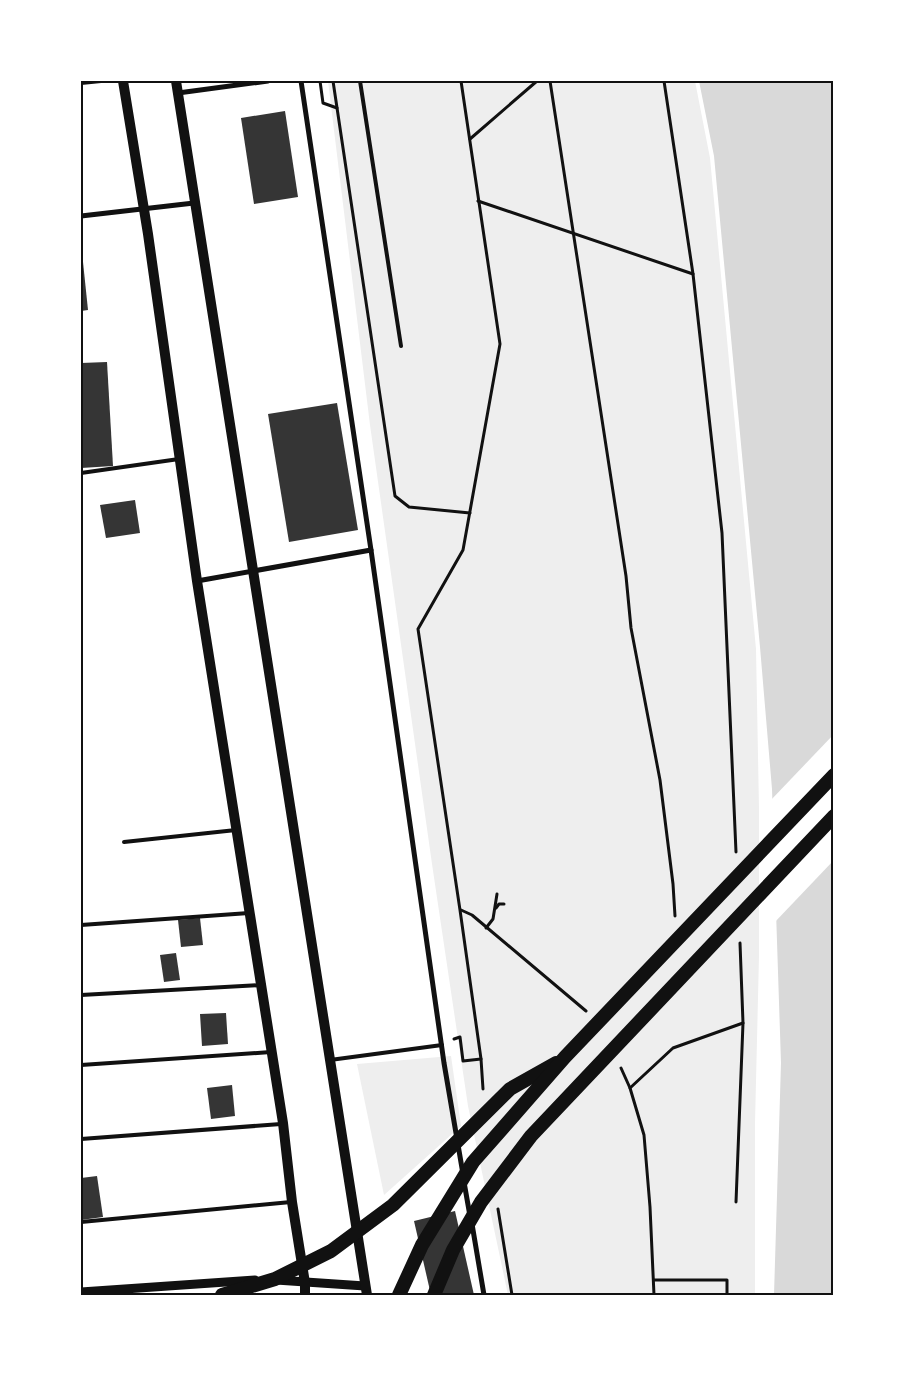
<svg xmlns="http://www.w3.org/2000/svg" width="915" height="1376" viewBox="0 0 915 1376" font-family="'Fira Sans',sans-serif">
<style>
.green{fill:#eee}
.water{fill:#d9d9d9}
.pier{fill:#fff}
.building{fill:#353535}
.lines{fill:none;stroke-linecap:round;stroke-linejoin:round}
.path{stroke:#111;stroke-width:3}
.service{stroke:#111;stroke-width:4}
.minor{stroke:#111;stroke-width:5}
.tertiary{stroke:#111;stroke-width:9}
.secondary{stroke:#111;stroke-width:10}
.trunk{stroke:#111;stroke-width:14}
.neatline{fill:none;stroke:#111;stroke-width:2}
</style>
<rect width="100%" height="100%" fill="#fff"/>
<g class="green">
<path d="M328 81H695L710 158 756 649 759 809V956L755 1123V1295H508L468 1106 432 864 370 425Z"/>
<path d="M451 1056 461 1126 384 1195 357 1064Z"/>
</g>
<path class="water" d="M699 81H834V1295H774L781 1063 772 789 760 647 714 156Z"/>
<path class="pier" d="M834 734V860L774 923 770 801Z"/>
<g class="building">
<path d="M285 111 298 197 254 204 241 118Z"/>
<path d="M81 262H83L88 310 81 311Z"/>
<path d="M107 362 113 466 81 468V363Z"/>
<path d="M337 403 358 530 289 542 268 414Z"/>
<path d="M135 500 140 533 106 538 100 505Z"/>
<path d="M200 918 203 945 181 947 178 920Z"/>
<path d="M176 953 180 980 164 982 160 955Z"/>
<path d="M226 1013 228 1044 202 1046 200 1014Z"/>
<path d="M232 1085 235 1116 211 1119 207 1088Z"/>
<path d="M97 1176 103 1217 81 1220V1178Z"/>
<path d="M455 1211 474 1295H431L414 1221Z"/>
</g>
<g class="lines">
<g class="path">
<path d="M320 81 323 103 337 108"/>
<path d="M333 81 395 496 409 507 470 513"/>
<path d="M461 81 500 344 463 550 418 629 460 910 481 1059 483 1089"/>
<path d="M550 81 626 576 631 628 660 780 673 884 675 916"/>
<path d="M664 81 693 274 722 533 736 852"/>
<path d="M470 139 537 81"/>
<path d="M478 201 693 274"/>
<path d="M496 908 499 904H504"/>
<path d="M461 910 472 915 586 1011"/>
<path d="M486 928 493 919 497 894"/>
<path d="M454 1039 460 1037 463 1061 481 1059"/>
<path d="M621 1068 630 1088 644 1135 650 1207 654 1295"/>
<path d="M630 1088 673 1048 743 1023"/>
<path d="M736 1202 743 1023 740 943"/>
<path d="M498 1209 512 1295"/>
<path d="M654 1280H727V1295"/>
</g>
<g class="service">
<path d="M360 81 401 346"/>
<path d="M81 83 101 81"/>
<path d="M81 473 179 459"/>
<path d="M124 842 236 830"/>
<path d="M81 925 249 913"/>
<path d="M81 995 261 985"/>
<path d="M330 1060 442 1045"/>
<path d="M81 1065 271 1052"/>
<path d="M81 1139 281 1124"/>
<path d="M81 1222 291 1202"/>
</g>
<g class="minor">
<path d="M301 81 371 550 444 1063 463 1174"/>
<path d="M178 93 268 81"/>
<path d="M81 216 194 203"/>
<path d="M197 581 371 550"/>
<path d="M464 1182 470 1216"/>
<path d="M472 1224 484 1295"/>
</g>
<g class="tertiary">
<path d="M276 1280 365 1286"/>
<path d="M81 1292 255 1280"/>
</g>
<g class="secondary">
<path d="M123 81 148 234 197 581 283 1123 292 1202 305 1283V1295"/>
<path d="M176 81 367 1295"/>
</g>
<g class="trunk">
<path d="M222 1295 275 1279 331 1251 393 1205 510 1089 556 1063"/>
<path d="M399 1295 422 1245 473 1162 565 1057 834 775"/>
<path d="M434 1295 453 1250 481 1202 531 1136 834 816"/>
</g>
</g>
<rect width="915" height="1376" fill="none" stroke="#ffffff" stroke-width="165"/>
<rect x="82" y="82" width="750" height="1212" class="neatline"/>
</svg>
